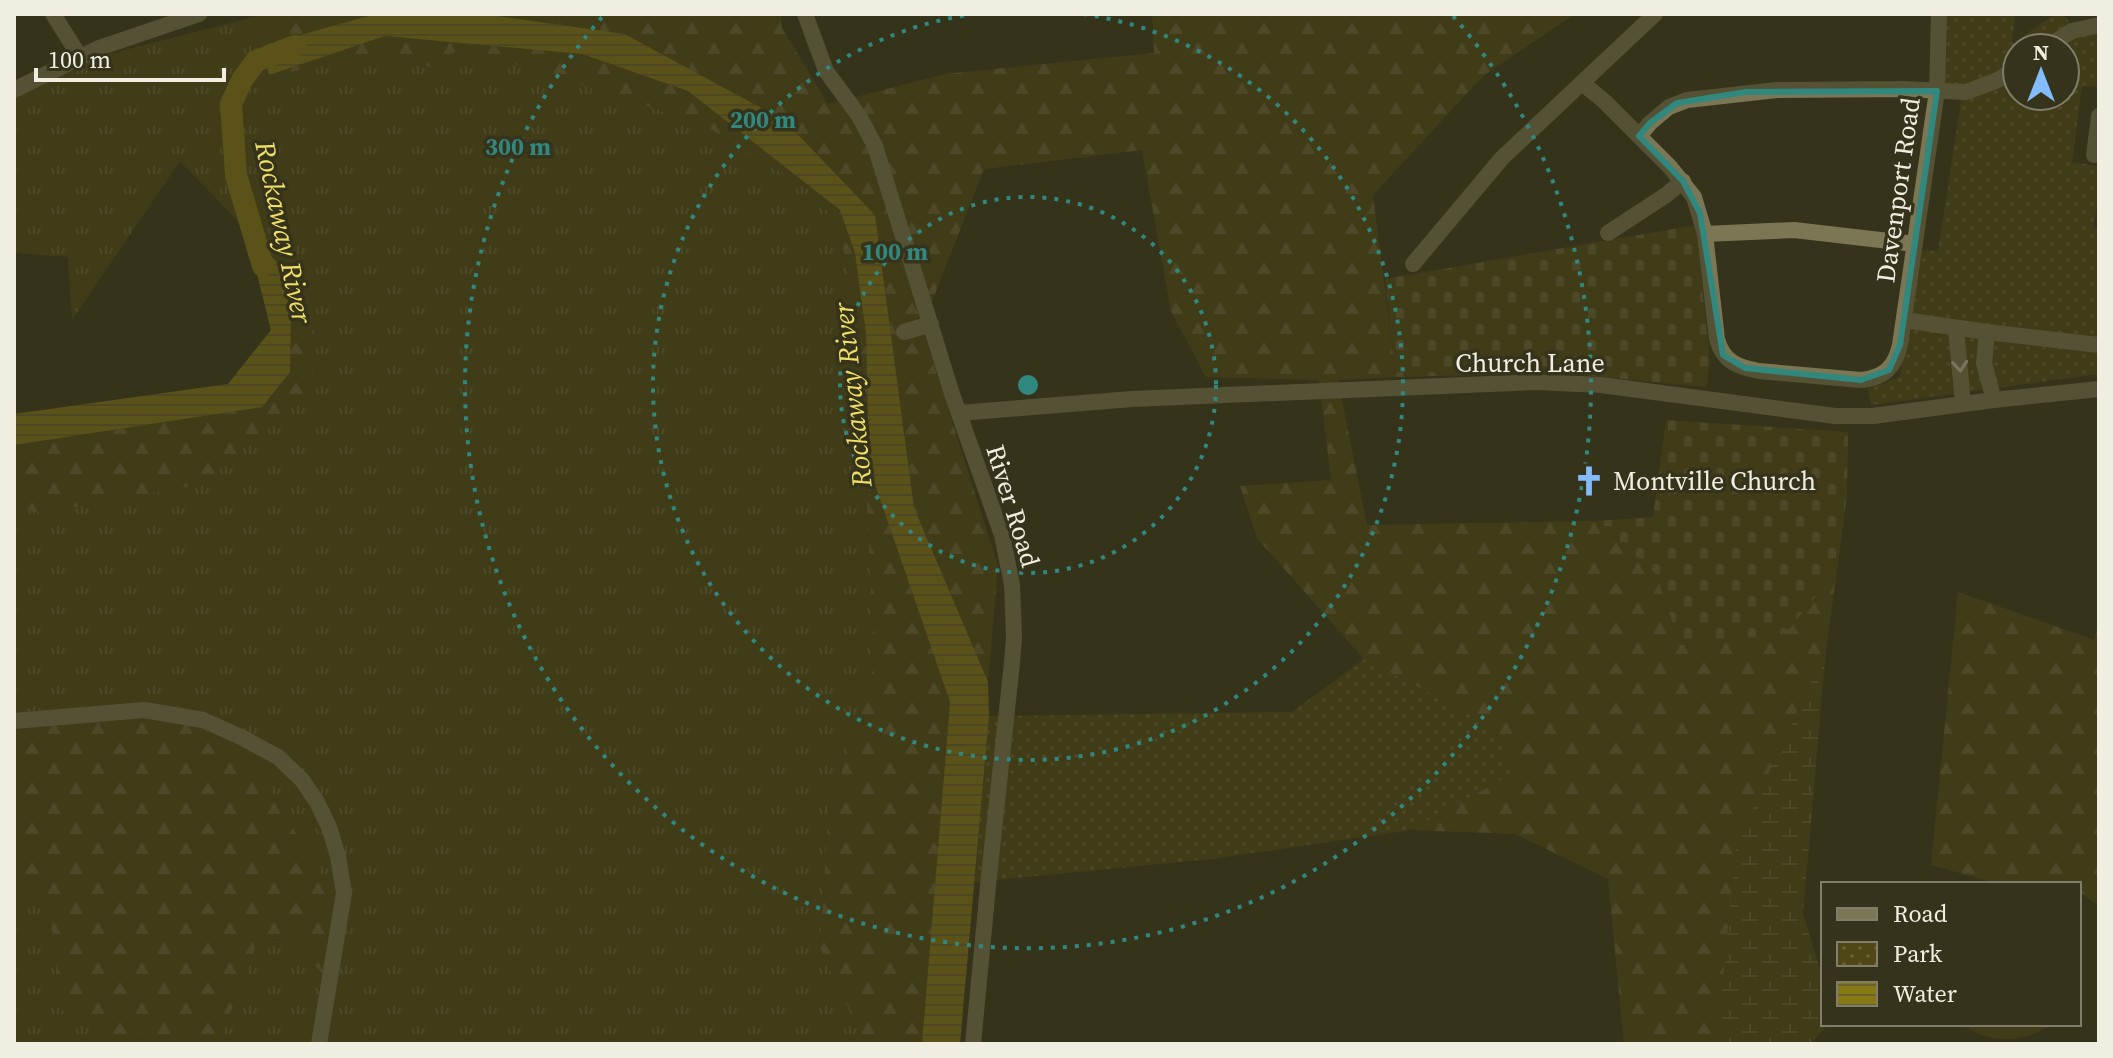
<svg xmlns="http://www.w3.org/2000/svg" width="2113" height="1058" viewBox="0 0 2113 1058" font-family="'Source Serif 4',serif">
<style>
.grass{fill:url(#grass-tufts)}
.forest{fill:url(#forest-firs)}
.wetland{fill:url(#wetland-marsh)}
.cemetery{fill:url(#cemetery-stones)}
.park{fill:url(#park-dots);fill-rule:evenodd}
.pitch{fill:#4f4715}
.water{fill:url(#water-rules)}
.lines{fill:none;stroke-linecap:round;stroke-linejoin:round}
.river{stroke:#867916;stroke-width:22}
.minor{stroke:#7b7653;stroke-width:16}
.oneway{stroke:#c7c4af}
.marked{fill:none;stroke:#31887f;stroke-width:6;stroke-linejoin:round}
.ring{fill:none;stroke:#31887f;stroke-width:4;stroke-dasharray:4 8}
.labels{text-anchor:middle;stroke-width:7;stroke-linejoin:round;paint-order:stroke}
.street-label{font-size:26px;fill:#f0eee0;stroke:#36331c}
.poi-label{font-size:26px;fill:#f0eee0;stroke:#36331c;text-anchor:start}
.water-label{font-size:28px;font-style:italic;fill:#f0df66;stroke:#36331c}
.centre{fill:#31887f;stroke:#36331c;stroke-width:4}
.ring-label{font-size:24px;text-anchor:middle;font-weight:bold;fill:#31887f;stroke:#36331c;stroke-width:7;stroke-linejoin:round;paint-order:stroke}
</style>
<defs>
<pattern id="grass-tufts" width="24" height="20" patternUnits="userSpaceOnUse" patternTransform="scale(2)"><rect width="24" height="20" fill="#4f4715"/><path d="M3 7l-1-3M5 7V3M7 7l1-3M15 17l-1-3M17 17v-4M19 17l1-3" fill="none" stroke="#696237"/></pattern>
<pattern id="forest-firs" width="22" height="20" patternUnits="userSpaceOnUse" patternTransform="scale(2)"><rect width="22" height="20" fill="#4f4715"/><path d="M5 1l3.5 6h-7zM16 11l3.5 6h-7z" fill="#696237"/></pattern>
<pattern id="wetland-marsh" width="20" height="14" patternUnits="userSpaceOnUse" patternTransform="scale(2)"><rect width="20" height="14" fill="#4f4715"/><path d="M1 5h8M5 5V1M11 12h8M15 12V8" fill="none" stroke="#696237"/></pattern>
<pattern id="cemetery-stones" width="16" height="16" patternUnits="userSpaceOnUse" patternTransform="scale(2)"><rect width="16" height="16" fill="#4f4715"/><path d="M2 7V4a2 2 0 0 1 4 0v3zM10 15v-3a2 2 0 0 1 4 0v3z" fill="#696237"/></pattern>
<pattern id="park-dots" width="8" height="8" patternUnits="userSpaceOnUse" patternTransform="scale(2)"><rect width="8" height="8" fill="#4f4715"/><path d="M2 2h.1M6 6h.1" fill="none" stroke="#696237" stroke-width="1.8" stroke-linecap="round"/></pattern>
<pattern id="water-rules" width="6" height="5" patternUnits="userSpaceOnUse" patternTransform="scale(2)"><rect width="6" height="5" fill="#867916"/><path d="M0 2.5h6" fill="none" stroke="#6a622a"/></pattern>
</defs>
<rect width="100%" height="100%" fill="#36331c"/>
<g class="grass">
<path d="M262 15 270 78 340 56 430 67 457 51 531 68 704 125 809 189 837 223 859 320 874 666 828 817 820 948 865 1044H219L258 940 296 941 324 974 333 894 14 726V510L43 513 203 484 315 301 180 161 72 320 68 257 14 253V99L74 63Z"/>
<path d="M14 896 37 901 56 936V1006L111 1041 165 1038 167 1044H14Z"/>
</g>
<g class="forest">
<path d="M266 14H375L265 45 262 15Z"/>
<path d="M483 14H781L782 28 828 104 945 74 1154 53 1152 14H1575L1483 76 1373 195 1396 377 1338 380 1367 525 1596 521 1656 574 1680 645 1785 634 1837 571 1826 649 1736 844 1717 1043 1695 1033V1044H1624L1608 879 1515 834 1411 830 1513 773 1492 726 1364 659 1257 538 1240 486 1331 480 1319 380 1206 377 1171 311 1142 150 984 169 922 327 998 566 988 682 914 508 875 215 785 121 626 34Z"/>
<path d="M385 36 582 54 688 91 840 210 855 253 866 335 869 467 950 702 922 1044H865L820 948 828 817 874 666 859 320 837 223 809 189 704 125 531 68 457 51 431 67 340 56 270 79 269 75Z"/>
<path d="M277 262 315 301 312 387 203 484 43 513 14 510V445L262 407 291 312Z"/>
<path d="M1958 592 2094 640 2099 623V906L2079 892V884H2000L1931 865Z"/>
<path d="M187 720 248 755 333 894 324 976 296 941 258 940 219 1044H167L165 1038 111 1041 56 1006V936L37 902 14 896V726L60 721Z"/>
</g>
<path class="wetland" d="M1826 649 1803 914 1823 979V1024H1828L1811 1044H1695V1032L1717 1042 1736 844Z"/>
<g class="cemetery">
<path d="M1696 225 1710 363 1706 387 1562 373 1396 377 1385 279Z"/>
<path d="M1666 420 1848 432 1847 495 1837 571 1785 634 1680 645 1656 574 1596 521 1653 517Z"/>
</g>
<g class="park">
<path d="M1942 14H2015L2012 44 2055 14H2063L2076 30 2099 25V87L2082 86 2072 162 2099 166V194L2093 228 2099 229V374L1871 405 1868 389 1900 377 1918 250 1938 251 1963 88 1937 86ZM2017 48H2065V96H2017Z"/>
<path d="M1364 659 1492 726 1514 773 1411 830 1211 859 975 882 989 716 1292 712Z"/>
</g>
<path class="pitch" d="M1962 1024H2051C2025 1044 1988 1044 1962 1024Z"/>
<g class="water">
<path d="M375 14H483L625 34 785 121 875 215 914 508 988 682 989 716 960 1044H922L950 702 869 467 866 334 855 253 840 210 688 91 582 54 385 36 269 75 265 45Z"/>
<path d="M246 230 277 262 291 312 290 372 262 407 14 445V414L228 384 271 330Z"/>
</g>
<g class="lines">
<path class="river" d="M263 266 236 175 231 104 242 80 256 61 295 46"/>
<g class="minor">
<path d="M53 14 80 57"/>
<path d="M805 14 826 71 859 116 875 146 952 394 1002 535 1012 585 1014 637 1012 663 989 876 973 1044"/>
<path d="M2045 48 2072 31 2099 25"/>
<path d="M1582 83 1604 101 1670 167 1694 197 1705 234 1717 339C1723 362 1738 367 1759 371L1861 380C1884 378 1895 367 1900 345L1937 91 1939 14"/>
<path d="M14 90 99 48 199 14"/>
<path d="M2099 116 2094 155H2099"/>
<path d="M1639 136 1650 123 1669 107 1687 100 1777 90 1904 89 1966 92 1998 80 2017 67"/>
<path d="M1608 233 1666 195 1683 181"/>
<path d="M1705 234 1794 230 1915 244"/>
<path d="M1413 264 1502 158 1655 14"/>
<path d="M1904 320 1987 332 2099 345"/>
<path d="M1956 328 1963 404"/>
<path d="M904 332 931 324"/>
<path d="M1987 332 1984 363 1994 400"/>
<path d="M959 413 1132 399 1536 382 1601 385 1835 416H1873L1994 400 2099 389"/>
<path d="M14 721 144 710 203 720 239 736 278 757 302 780 317 802 329 827 338 856 344 893 319 1044"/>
</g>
</g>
<defs><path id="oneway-chevron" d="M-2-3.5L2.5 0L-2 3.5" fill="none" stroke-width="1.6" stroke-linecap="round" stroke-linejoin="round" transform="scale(2)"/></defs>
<use class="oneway" href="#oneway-chevron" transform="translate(1960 366) rotate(85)"/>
<path d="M0 0H2113V1058H0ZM1937 91 1900 345 1889 370 1861 380 1745 368 1723 355 1700 213 1683 181 1639 136 1650 123 1677 103 1746 92Z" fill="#36331c" fill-opacity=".55" fill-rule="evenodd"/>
<path class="marked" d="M1937 91 1900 345 1889 370 1861 380 1745 368 1723 355 1700 213 1683 181 1639 136 1650 123 1677 103 1746 92Z"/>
<g class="ring">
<circle cx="1028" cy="385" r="188"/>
<path d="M1083 14A375 375 0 1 1 973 14"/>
<path d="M1453 16A563 563 0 1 1 603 16"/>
</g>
<defs>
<g id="church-bare" transform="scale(2.4)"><path d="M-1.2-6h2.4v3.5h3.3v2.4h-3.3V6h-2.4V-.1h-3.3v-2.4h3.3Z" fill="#83bcfa" stroke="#36331c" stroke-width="2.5" paint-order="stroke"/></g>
</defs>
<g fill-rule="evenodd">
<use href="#church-bare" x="1589" y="481"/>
</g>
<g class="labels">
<g class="street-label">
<text transform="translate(1898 190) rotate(-82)" y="9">Davenport Road</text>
<text x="1530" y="372">Church Lane</text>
<text transform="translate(1013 506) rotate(73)" y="9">River Road</text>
</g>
<g class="poi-label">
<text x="1613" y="490">Montville Church</text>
</g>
<g class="water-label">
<text transform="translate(284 232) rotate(78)" y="10">Rockaway River</text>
<text transform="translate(852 395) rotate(-96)" y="10">Rockaway River</text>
</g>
</g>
<circle cx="1028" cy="385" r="12" class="centre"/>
<g class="ring-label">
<text x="763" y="128">200 m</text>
<text x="518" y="155">300 m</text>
<text x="895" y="260">100 m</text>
</g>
<rect width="2113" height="1058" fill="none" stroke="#f0eee0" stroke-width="32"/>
<rect x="1821" y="882" width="260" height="144" fill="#36331c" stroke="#807e6a" stroke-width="2"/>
<rect x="1837" y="908" width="40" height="12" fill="#7b7653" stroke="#807e6a" stroke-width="2"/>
<text x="1893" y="922" font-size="24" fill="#f0eee0">Road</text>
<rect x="1837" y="942" width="40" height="24" fill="url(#park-dots)" stroke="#807e6a" stroke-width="2"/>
<text x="1893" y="962" font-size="24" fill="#f0eee0">Park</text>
<rect x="1837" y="982" width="40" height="24" fill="url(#water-rules)" stroke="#807e6a" stroke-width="2"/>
<text x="1893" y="1002" font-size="24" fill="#f0eee0">Water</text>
<g transform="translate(2041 72)"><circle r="38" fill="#36331c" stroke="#807e6a" stroke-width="2"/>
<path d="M0-6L14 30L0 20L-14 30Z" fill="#83bcfa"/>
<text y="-12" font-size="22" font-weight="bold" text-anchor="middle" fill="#f0eee0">N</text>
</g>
<path d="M36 68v12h188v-12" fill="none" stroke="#f0eee0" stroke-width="4"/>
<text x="48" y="68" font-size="24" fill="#f0eee0" stroke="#36331c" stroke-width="6" paint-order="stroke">100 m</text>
</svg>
